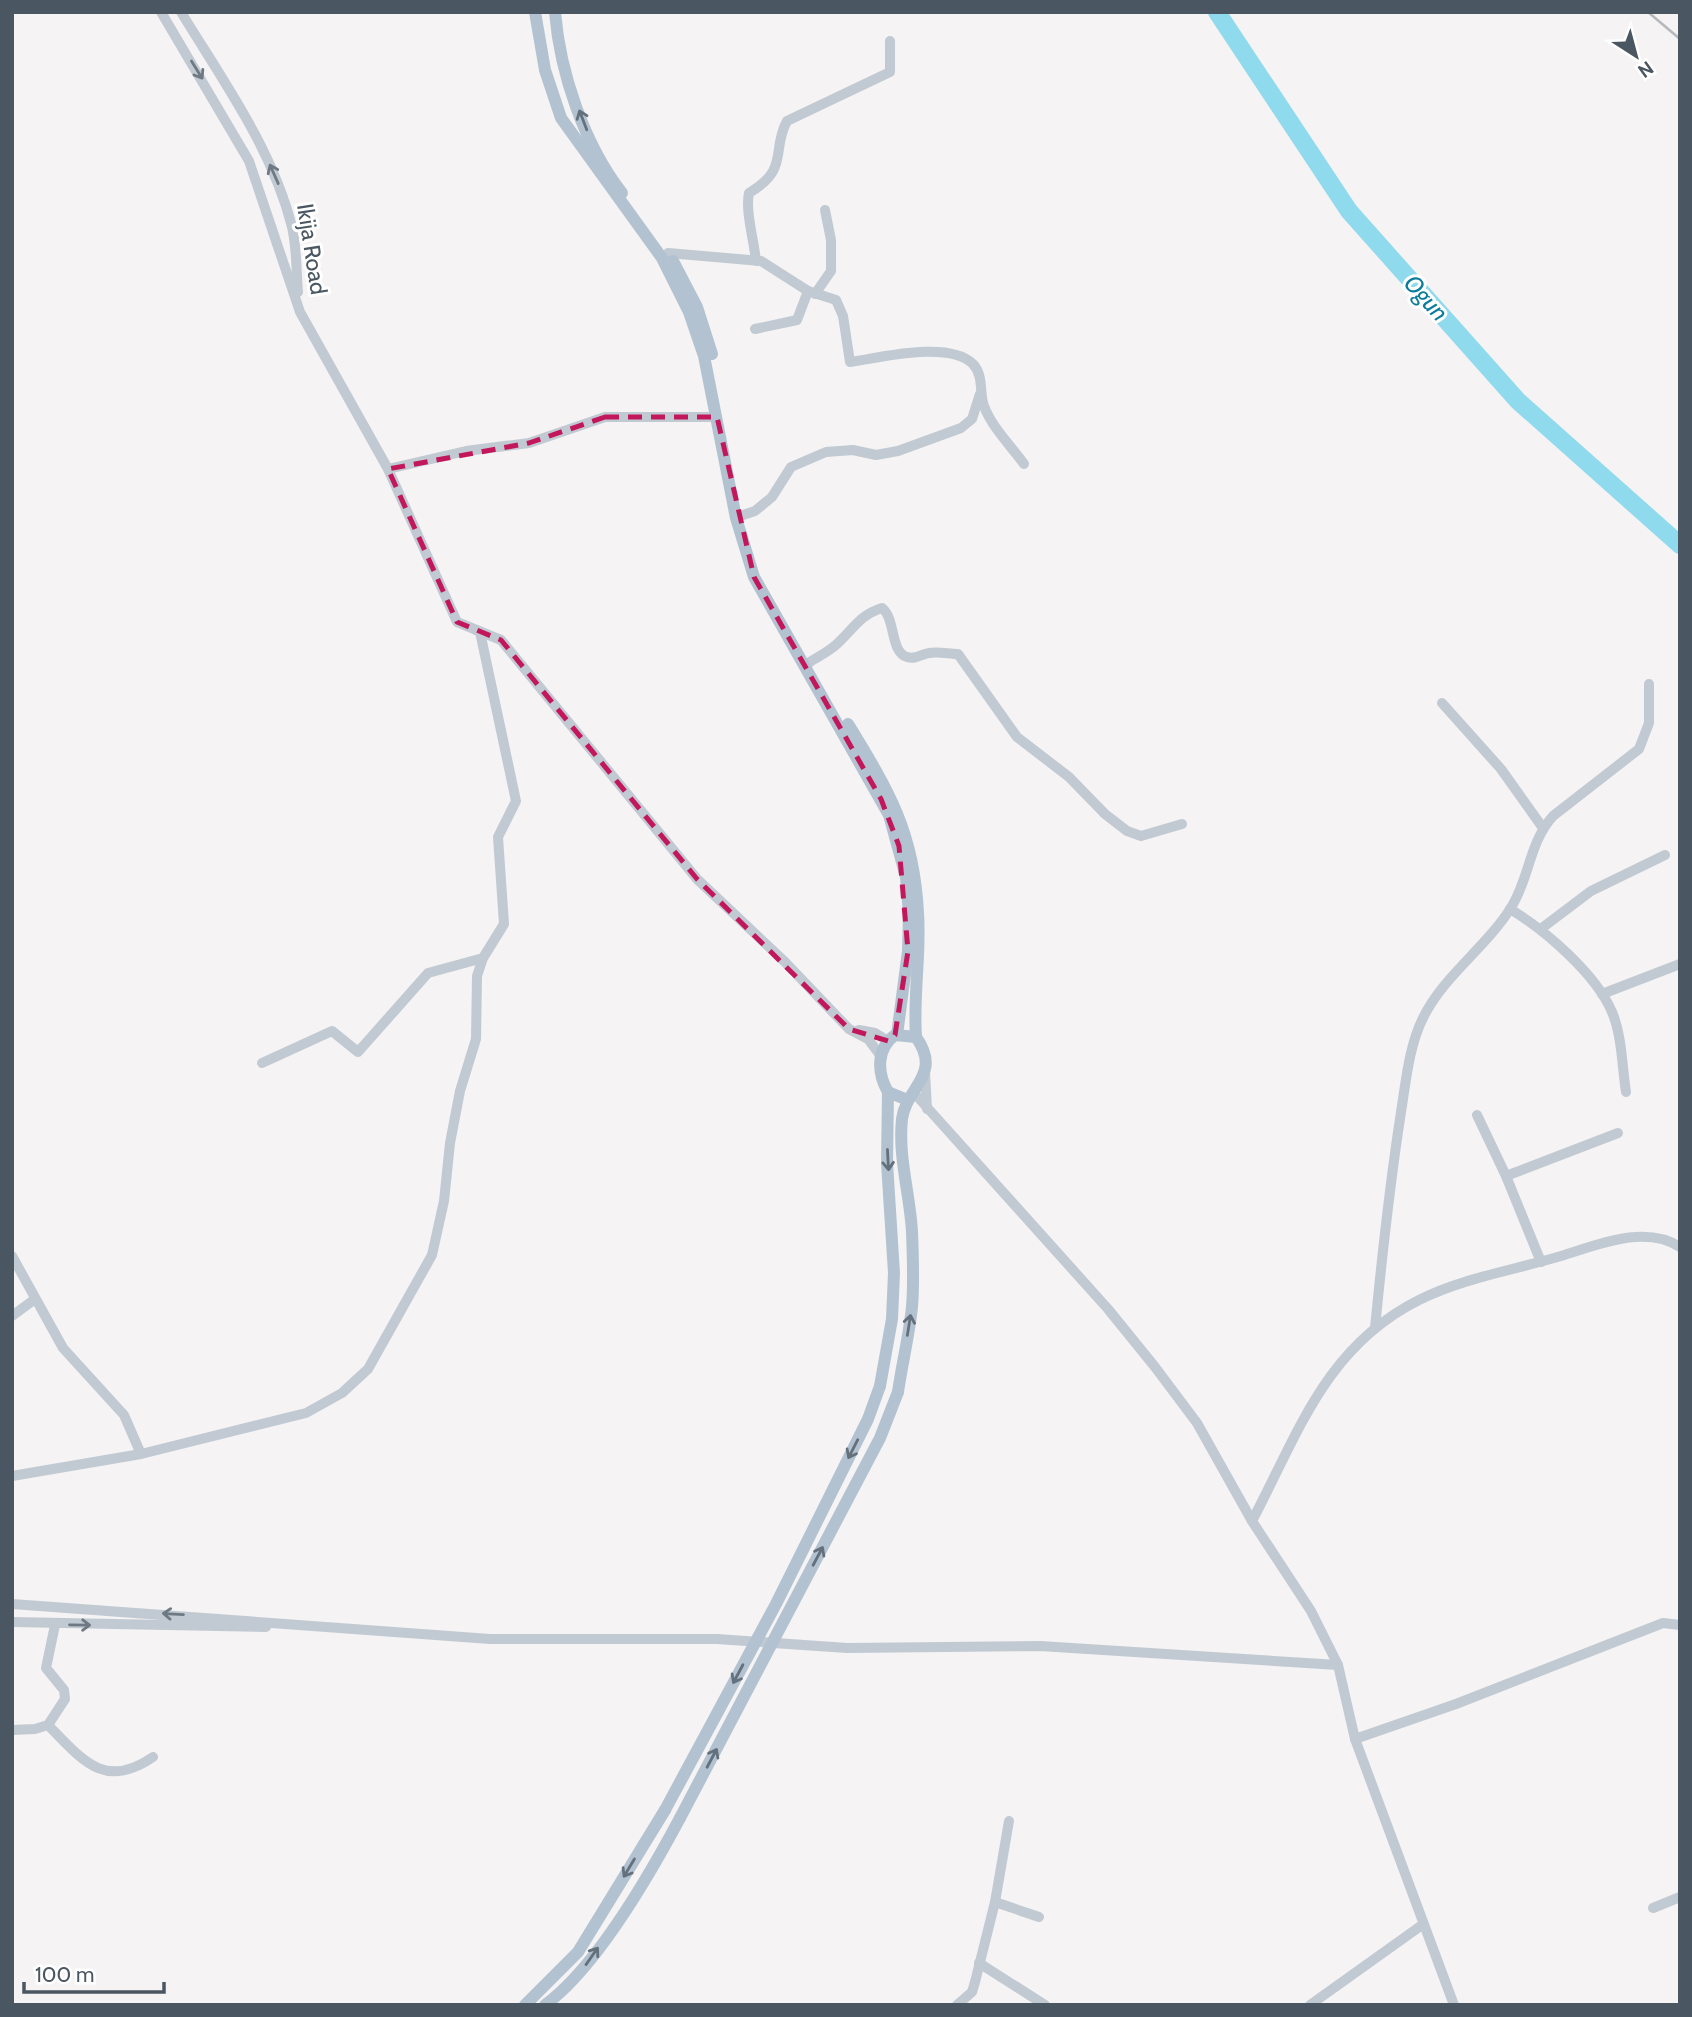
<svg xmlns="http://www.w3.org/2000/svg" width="1692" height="2017" viewBox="0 0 1692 2017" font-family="Cabin,sans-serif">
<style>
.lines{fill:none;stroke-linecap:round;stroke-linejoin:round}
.river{stroke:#90daee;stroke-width:18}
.minor{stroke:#c1cad2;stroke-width:10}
.major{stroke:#b3c2d1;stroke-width:12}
.rail{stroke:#b5b8bd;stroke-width:2.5}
.major-bridge{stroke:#b3c2d1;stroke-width:12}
.oneway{stroke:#6e7983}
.oneway2{stroke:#64717d}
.marked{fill:none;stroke:#c2185b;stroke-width:5;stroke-dasharray:14 9;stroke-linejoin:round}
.labels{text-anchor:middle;stroke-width:6;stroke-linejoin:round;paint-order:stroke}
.street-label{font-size:23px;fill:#4a5661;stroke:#fff}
.water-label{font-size:24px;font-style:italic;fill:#0c7c9b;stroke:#fff}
</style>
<rect width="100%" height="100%" fill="#f5f3f3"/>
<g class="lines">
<path class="river" d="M1217 12 1349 211 1518 401 1680 545"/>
<g class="minor">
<path d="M161 12 249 161 300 312 388 469 457 622 501 640 697 879 785 962 849 1029 868 1039 880 1055"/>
<path d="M181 12C223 81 272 148 292 227 297 248 296 271 298 292"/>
<path d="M668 253 761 261 808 291 836 300 843 316 850 362C879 358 949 340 973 364 984 376 979 392 984 406 991 426 1011 446 1024 464"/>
<path d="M756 261C754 241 745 210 749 193 790 169 771 150 787 121L890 72V41"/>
<path d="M815 294 831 271V240L825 210"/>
<path d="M755 329 797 320 808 291"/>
<path d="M388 469 466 451 529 443 605 417H717"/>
<path d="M743 515 755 511 772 497 791 467 826 452 853 450 876 455 898 451 961 428 972 419 980 394"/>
<path d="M810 662C819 656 830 651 838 643 854 628 860 615 882 608 896 619 890 652 907 657 916 660 921 654 929 653 938 651 949 654 958 654L1017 737 1069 777 1105 814 1127 831 1141 836 1182 824"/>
<path d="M1442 703 1501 769 1543 828"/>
<path d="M1510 909C1545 930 1596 974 1612 1012 1622 1035 1622 1067 1626 1092"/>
<path d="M1542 928 1591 891 1665 855"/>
<path d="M1602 994 1680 964"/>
<path d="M859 1030 875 1033 888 1041"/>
<path d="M262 1063 332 1031 358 1052 428 973 483 958"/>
<path d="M925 1072 927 1109"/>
<path d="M915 1094 1108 1309 1155 1367 1197 1423 1252 1521 1311 1611 1338 1665 1355 1739 1454 2005"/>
<path d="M1477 1115 1506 1176 1541 1262"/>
<path d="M1506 1176 1618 1133"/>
<path d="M12 1256 63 1348 124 1415 141 1454"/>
<path d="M12 1316 35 1299"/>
<path d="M1375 1328C1382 1256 1390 1183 1401 1112 1406 1081 1409 1046 1423 1018 1444 975 1487 947 1512 906 1530 876 1529 843 1553 816L1639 749 1649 723V684"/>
<path d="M12 1476 141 1454 306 1413 342 1393 368 1369 432 1255 444 1201 450 1143 460 1091 476 1039 477 976 483 958 504 924 498 837 516 801 480 632 476 630"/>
<path d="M1252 1521C1298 1434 1325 1347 1419 1300 1463 1278 1514 1270 1561 1256 1597 1245 1645 1224 1680 1247"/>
<path d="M12 1604 490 1639H717L847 1648 1040 1646 1338 1665"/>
<path d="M12 1622 266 1627"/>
<path d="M48 1725C83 1761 105 1790 153 1757"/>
<path d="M12 1730 35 1729 48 1725 65 1699 64 1690 46 1668 55 1625"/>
<path d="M1355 1739 1456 1704 1663 1623 1680 1625"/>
<path d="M995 1902 1039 1917"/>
<path d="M1653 1908 1680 1897"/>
<path d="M979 1963 1045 2005"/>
<path d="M957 2005 972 1992 975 1982 995 1902 1009 1821"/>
<path d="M1310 2005 1422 1925"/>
</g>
<g class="major">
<path d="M535 12 545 70 561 118 662 258 689 312 704 356 736 518 754 577 889 815 906 877 909 914 908 951 897 1035"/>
<path d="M555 12C560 73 584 144 622 193"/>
<path d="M673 261 697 307 712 354"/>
<path d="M848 724C889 791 914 832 918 913 921 954 913 995 916 1037"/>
<path d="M880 1386 892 1319 894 1273 887 1163 888 1092"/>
<path d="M898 1392C902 1364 909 1336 912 1307 914 1283 913 1256 912 1232 910 1194 898 1158 902 1119 906 1087 943 1075 916 1037L895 1035C876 1049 877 1073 888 1092L905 1099 910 1098"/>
<path d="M525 2005 578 1952 665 1810"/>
<path d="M545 2005C597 1967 649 1876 680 1818"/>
</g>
<path class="rail" d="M1648 12 1680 39"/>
<g class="major-bridge">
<path d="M665 1810 776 1604 868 1419 880 1386"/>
<path d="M680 1818 880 1438 898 1392"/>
</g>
</g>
<defs><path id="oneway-shaft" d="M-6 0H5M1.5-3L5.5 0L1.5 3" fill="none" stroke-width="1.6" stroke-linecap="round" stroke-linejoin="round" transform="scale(1.75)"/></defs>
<g class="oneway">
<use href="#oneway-shaft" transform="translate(197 70) rotate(58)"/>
<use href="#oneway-shaft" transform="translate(274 174) rotate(-114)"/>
<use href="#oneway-shaft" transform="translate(173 1614) rotate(-177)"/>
<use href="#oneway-shaft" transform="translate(80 1625) rotate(1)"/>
</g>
<g class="oneway2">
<use href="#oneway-shaft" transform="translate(583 120) rotate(-111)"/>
<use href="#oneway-shaft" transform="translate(888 1160) rotate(87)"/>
<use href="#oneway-shaft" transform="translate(909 1325) rotate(-81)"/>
<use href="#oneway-shaft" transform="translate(853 1449) rotate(117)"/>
<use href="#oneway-shaft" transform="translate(818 1556) rotate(-62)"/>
<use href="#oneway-shaft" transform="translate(738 1674) rotate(118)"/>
<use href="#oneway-shaft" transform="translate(712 1758) rotate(-62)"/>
<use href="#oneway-shaft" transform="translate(629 1868) rotate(121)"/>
<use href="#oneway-shaft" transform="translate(592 1956) rotate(-55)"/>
</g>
<path class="marked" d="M605 417H717L754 577 881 799 899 846 908 951 895 1035 888 1041 849 1029 697 879 501 640 457 622 388 469 529 443Z"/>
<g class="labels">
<g class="street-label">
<text transform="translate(312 249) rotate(81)" y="8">Ikija Road</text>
</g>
<g class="water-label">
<text transform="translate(1426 298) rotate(48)" y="8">Ogun</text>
</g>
</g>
<rect width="1692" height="2017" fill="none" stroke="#4a5661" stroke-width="28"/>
<g transform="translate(1636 56) rotate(144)" stroke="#ffffff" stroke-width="5" paint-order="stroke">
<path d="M0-5L12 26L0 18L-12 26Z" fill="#4a5661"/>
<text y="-10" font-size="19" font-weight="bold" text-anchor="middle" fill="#4a5661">N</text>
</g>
<path d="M24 1982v10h140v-10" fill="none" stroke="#4a5661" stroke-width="3.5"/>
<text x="35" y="1982" font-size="21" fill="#4a5661" stroke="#ffffff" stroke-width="5" paint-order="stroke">100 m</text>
</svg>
